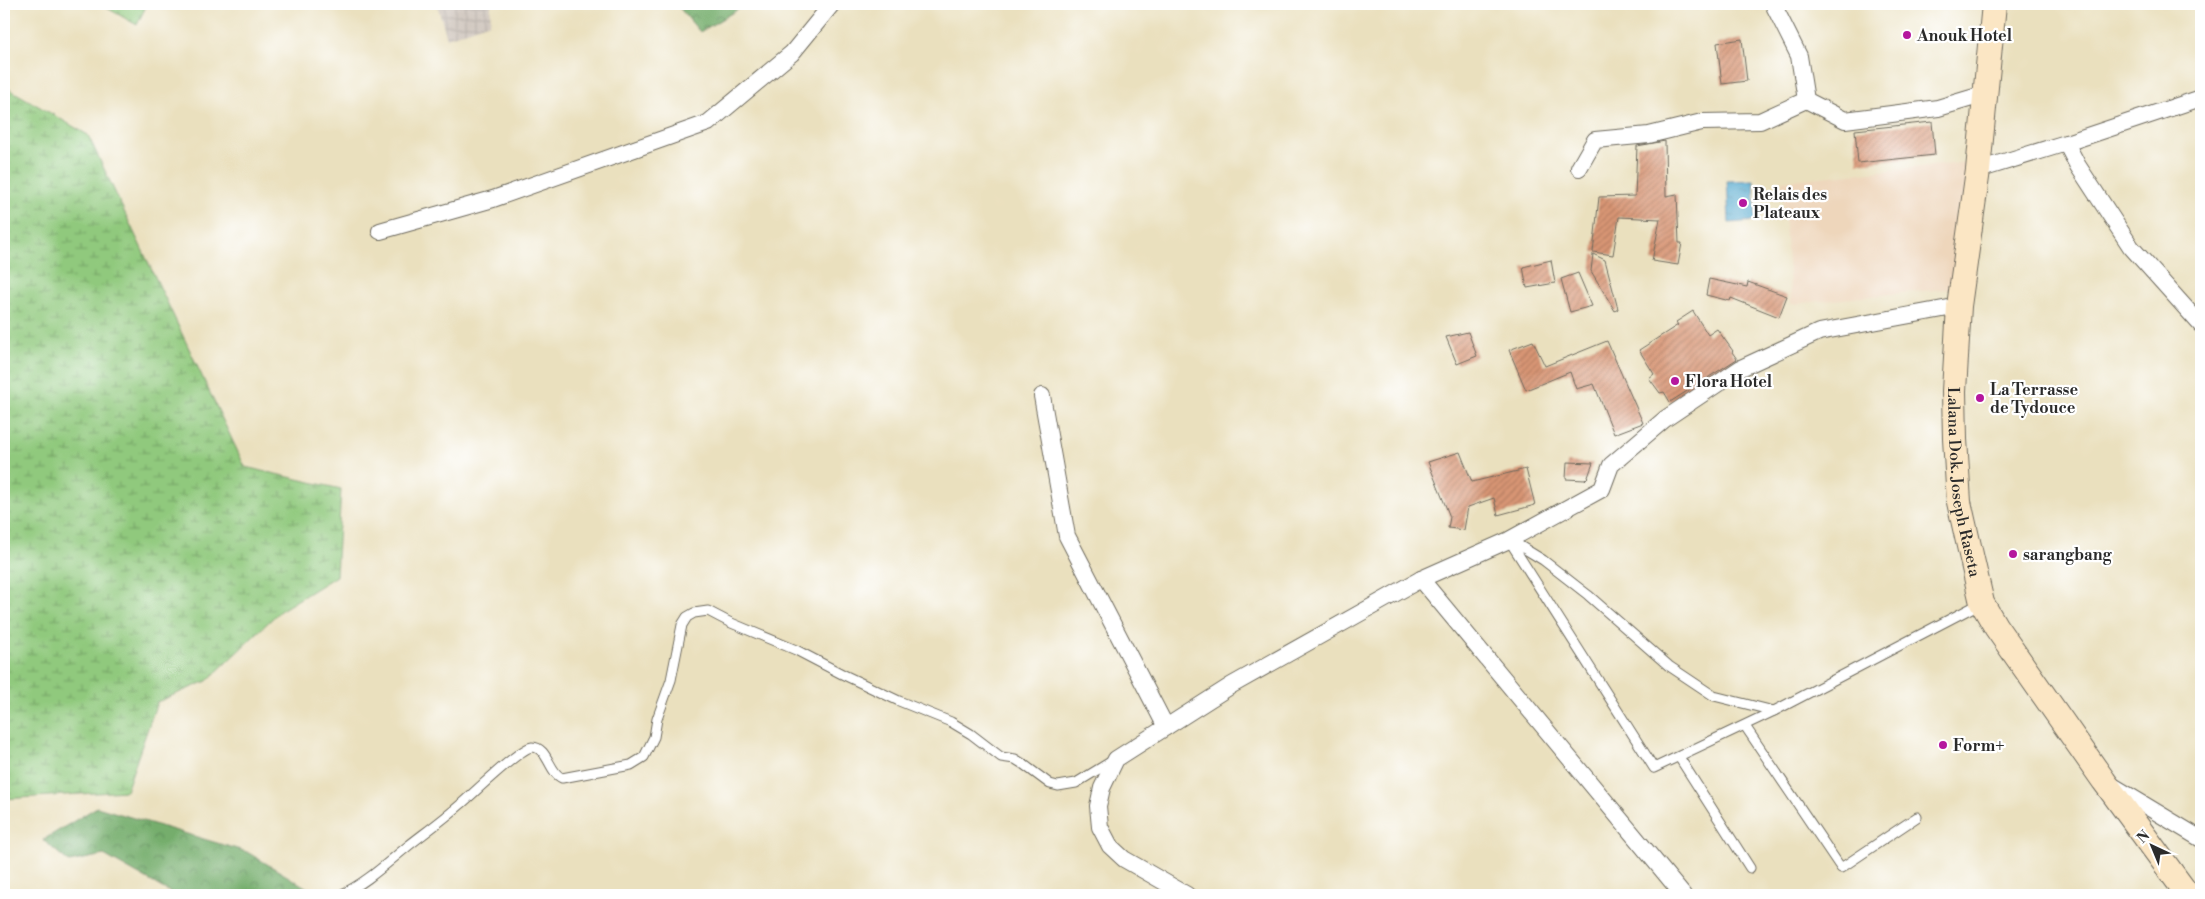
<svg xmlns="http://www.w3.org/2000/svg" width="2205" height="899" viewBox="0 0 2205 899" font-family="'Libre Bodoni',serif">
<style>
.built{fill:#eed6bb}
.industrial{fill:url(#industrial-grid)}
.forest{fill:url(#forest-crowns);stroke:#506c4c}
.wetland{fill:url(#wetland-marsh);stroke:#5e7a54}
.water{fill:url(#water-ripples);stroke:#3c687b}
.building{fill:url(#building-hatch)}
.lines{fill:none;stroke-linecap:round;stroke-linejoin:round}
.lane-casing{stroke:#6e6a5e;stroke-width:11}
.street-casing{stroke:#6e6a5e;stroke-width:18}
.secondary-casing{stroke:#6e6a5e;stroke-width:26}
.lane{stroke:#fff;stroke-width:9}
.street{stroke:#fff;stroke-width:16}
.secondary{stroke:#fbe6c4;stroke-width:24}
.poi-dot{fill:#b5179e;stroke:#fff;stroke-width:2}
.labels{text-anchor:middle;stroke-width:4.5;stroke-linejoin:round;paint-order:stroke}
.poi-label{font-size:16px;font-weight:bold;fill:#2b2b2b;stroke:#fff;text-anchor:start}
.street-label{font-size:16px;fill:#2b2b2b;stroke:#fff}
</style>
<defs>
<pattern id="industrial-grid" width="8" height="8" patternUnits="userSpaceOnUse" patternTransform="scale(1.25)"><rect width="8" height="8" fill="#ccc2b9"/><path d="M0 4h8M4 0v8" fill="none" stroke="#afa79f"/></pattern>
<pattern id="forest-crowns" width="20" height="18" patternUnits="userSpaceOnUse" patternTransform="scale(1.25)"><rect width="20" height="18" fill="#74ad6c"/><path d="M2 6a3 3 0 1 1 6 0M12 15a3 3 0 1 1 6 0" fill="none" stroke="#5f8d59"/></pattern>
<pattern id="wetland-marsh" width="20" height="14" patternUnits="userSpaceOnUse" patternTransform="scale(1.25)"><rect width="20" height="14" fill="#90c97d"/><path d="M1 5h8M5 5V1M11 12h8M15 12V8" fill="none" stroke="#76a367"/></pattern>
<pattern id="water-ripples" width="26" height="14" patternUnits="userSpaceOnUse" patternTransform="scale(1.25)"><rect width="26" height="14" fill="#4ea5cb"/><path d="M2 4q2-2 4 0t4 0M15 11q2-2 4 0t4 0" fill="none" stroke="#4187a5"/></pattern>
<pattern id="building-hatch" width="6" height="6" patternUnits="userSpaceOnUse" patternTransform="scale(1.25)"><rect width="6" height="6" fill="#d89574"/><path d="M-1 1l2-2M0 6l6-6M5 7l2-2" fill="none" stroke="#af7a5f"/></pattern>
</defs>
<rect width="100%" height="100%" fill="#fff"/>
<filter id="ink" filterUnits="userSpaceOnUse"><feTurbulence type="fractalNoise" baseFrequency=".02" numOctaves="2"/><feDisplacementMap in="SourceGraphic" scale="10" xChannelSelector="R" yChannelSelector="G"/><feConvolveMatrix kernelMatrix="1 2 1 2 8 2 1 2 1" color-interpolation-filters="sRGB"/></filter>
<filter id="wash" filterUnits="userSpaceOnUse"><feTurbulence type="fractalNoise" baseFrequency=".0096" numOctaves="4" result="noise"/><feDisplacementMap in="SourceGraphic" scale="20" xChannelSelector="R" yChannelSelector="G"/><feGaussianBlur stdDeviation="1.12" result="paint"/><feColorMatrix in="noise" values="0 0 0 0 0 0 0 0 0 0 0 0 0 0 0 0 0 1.4 0 .05"/><feComposite in="paint" operator="in"/></filter>
<g filter="url(#wash)">
<rect width="100%" height="100%" fill="#eae0be"/>
<path class="built" d="M1970 162 1955 288 1791 304 1782 181Z"/>
<path class="industrial" d="M437 4H491L490 23 447 38Z"/>
<g class="forest">
<path d="M676 4H740V8L700 32Z"/>
<path d="M97 807 247 852 319 895H175L104 855 69 862 43 840Z"/>
</g>
<g class="wetland">
<path d="M100 4H147L137 25Z"/>
<path d="M4 86 88 135 245 467 341 489 336 576 280 611 207 681 157 702 126 791 4 799Z"/>
</g>
<path class="water" d="M1754 180 1756 221 1729 223 1727 181Z"/>
<g id="blocks">
<g class="building">
<path d="M1742 39 1747 81 1722 84 1717 43Z"/>
<path d="M1932 122 1935 155 1858 163 1855 130Z"/>
<path d="M1665 141 1666 196 1677 194 1679 243H1682L1678 265 1652 261 1660 219 1619 217 1613 255 1593 252 1599 197 1635 196 1637 146Z"/>
<path d="M1593 254 1605 260 1618 309 1615 311 1591 271Z"/>
<path d="M1551 260 1555 283 1527 288 1523 267Z"/>
<path d="M1578 273 1592 306 1570 312 1561 279Z"/>
<path d="M1709 279 1747 287 1748 282 1787 296 1779 317 1731 298 1730 301 1706 295Z"/>
<path d="M1693 311 1708 335 1717 329 1733 351 1732 352 1737 359 1670 402 1664 392 1660 393 1649 378 1654 374 1639 350 1678 325 1676 322Z"/>
<path d="M1468 332 1477 356 1457 364 1446 337Z"/>
<path d="M1533 341 1545 366 1607 341 1643 423 1614 434 1594 384 1576 389 1570 372 1526 390 1509 350Z"/>
<path d="M1460 452 1472 482 1526 469 1535 505 1498 515 1494 498 1468 507 1464 530 1448 528 1450 517 1428 462Z"/>
<path d="M1567 462 1593 463 1588 477 1585 480 1566 479Z"/>
</g>
</g>
</g>
<g filter="url(#ink)">
<use href="#blocks" fill-opacity="0" stroke="#6e6a5e" stroke-width="1"/>
<g class="lines">
<g class="lane-casing">
<g id="lane">
<path d="M1509 540 1654 768 1774 711 1981 603"/>
<path d="M1512 541 1543 560 1588 595 1669 666 1714 696 1774 711"/>
<path d="M1745 726 1841 868 1917 817"/>
<path d="M1679 757 1750 868"/>
<path d="M340 895C365 884 387 863 408 846 426 832 444 819 461 804 473 794 520 748 532 747 548 747 549 773 562 778L631 765 644 757 654 737 657 719 671 680 682 625 687 617 694 613 708 611 729 622 796 650 842 674 899 701 951 722 971 734 1001 757 1015 759 1023 764 1050 784 1058 786 1076 783 1112 761"/>
</g>
</g>
<g class="street-casing">
<g id="street">
<path d="M1773 4 1799 56 1806 100 1845 120 1938 108 1985 94"/>
<path d="M2066 143 2078 166 2131 247 2201 325"/>
<path d="M1579 168 1595 140 1649 135 1702 122 1760 121 1806 100"/>
<path d="M1978 170 2066 143 2201 98"/>
<path d="M380 231 493 199 708 123 792 53 832 4"/>
<path d="M1042 396 1067 536 1166 727"/>
<path d="M1421 579 1683 895"/>
<path d="M2113 786 2201 839"/>
<path d="M1187 895 1124 859 1110 846 1100 827 1098 806 1102 788 1116 759 1232 685 1421 579 1509 540 1602 489 1611 465 1665 419 1741 368 1819 332 1959 306"/>
</g>
</g>
<g class="secondary-casing">
<g id="secondary">
<path id="s1" d="M1994 4 1978 170 1959 306 1954 391 1955 439 1959 502 1982 603 1996 627 2104 781 2188 895"/>
</g>
</g>
<use href="#lane" class="lane"/>
<use href="#street" class="street"/>
<use href="#secondary" class="secondary"/>
</g>
</g>
<g class="poi-dot">
<circle cx="1907" cy="35" r="5"/>
<circle cx="1743" cy="203" r="5"/>
<circle cx="1675" cy="381" r="5"/>
<circle cx="1980" cy="398" r="5"/>
<circle cx="2013" cy="554" r="5"/>
<circle cx="1943" cy="745" r="5"/>
</g>
<g class="labels">
<g class="poi-label">
<text x="1917" y="41">Anouk Hotel</text>
<text x="1753" y="200">Relais des<tspan x="1753" dy="18">Plateaux</tspan></text>
<text x="1685" y="387">Flora Hotel</text>
<text x="1990" y="395">La Terrasse<tspan x="1990" dy="18">de Tydouce</tspan></text>
<text x="2023" y="560">sarangbang</text>
<text x="1953" y="751">Form+</text>
</g>
<g class="street-label">
<text dy="6" stroke="none"><textPath href="#s1" startOffset="481">Lalana Dok. Joseph Raseta</textPath></text>
</g>
</g>
<rect width="2205" height="899" fill="none" stroke="#fff" stroke-width="20"/>
<g transform="translate(2152 846) rotate(316)" stroke="#ffffff" stroke-width="4" paint-order="stroke">
<path d="M0-4L9 19L0 12L-9 19Z" fill="#2b2b2b"/>
<text y="-8" font-size="14" font-weight="bold" text-anchor="middle" fill="#2b2b2b">N</text>
</g>
</svg>
